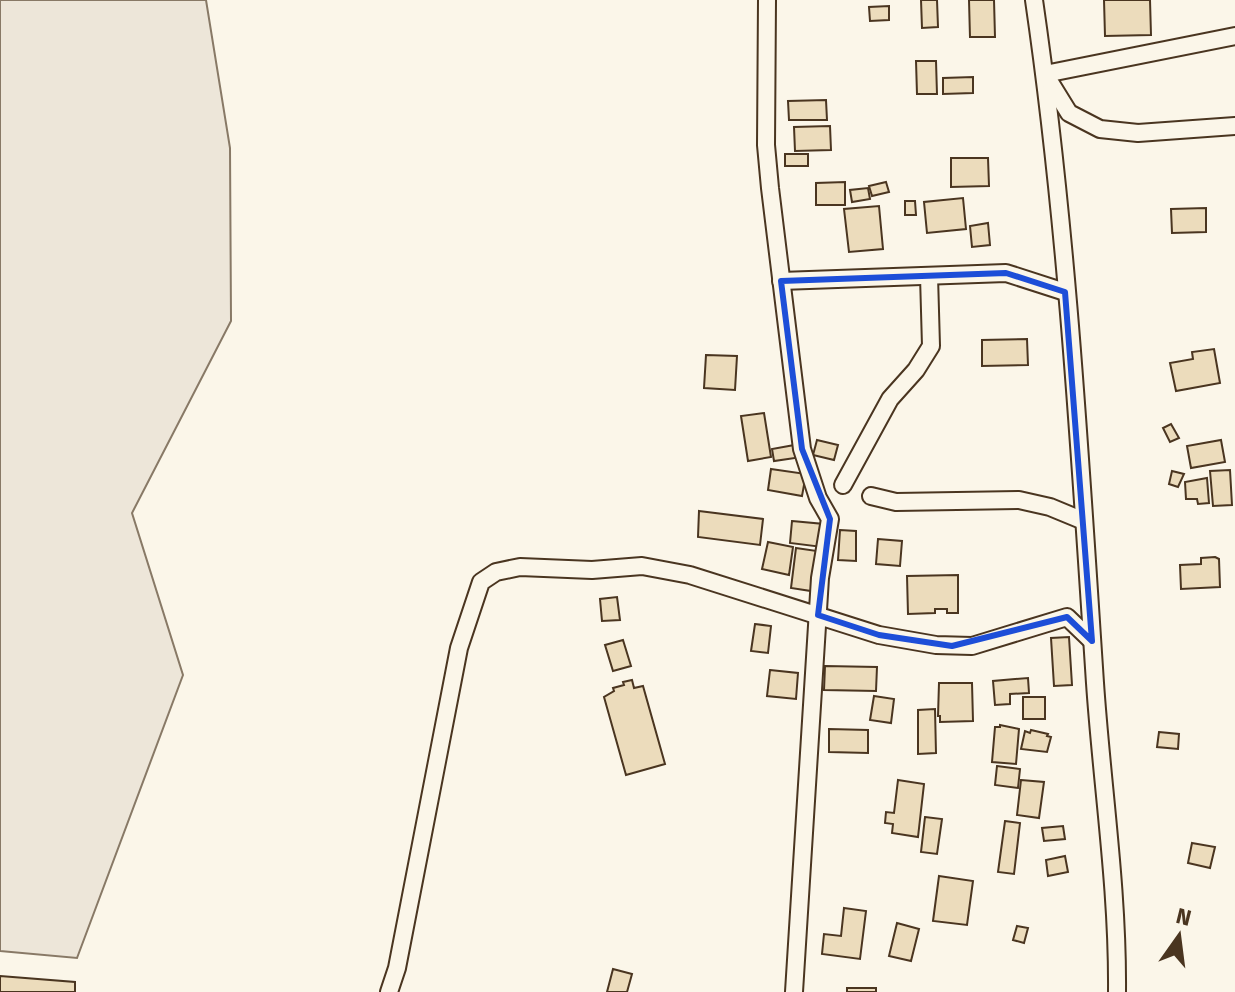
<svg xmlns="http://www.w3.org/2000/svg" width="1235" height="992" viewBox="0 0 1235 992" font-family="'Fira Sans',sans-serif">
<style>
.green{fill:#ede6d9;stroke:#887966;stroke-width:2}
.building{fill:#ecdcbc;stroke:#4a3520;stroke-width:2}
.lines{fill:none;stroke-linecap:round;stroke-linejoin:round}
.minor-casing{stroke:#4a3520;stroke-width:20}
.minor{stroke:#fbf6e9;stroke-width:16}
.marked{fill:none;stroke:#1d4ed8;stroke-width:6;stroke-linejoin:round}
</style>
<rect width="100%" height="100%" fill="#fbf6e9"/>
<path class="green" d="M0 0H206L230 148 231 321 132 513 183 675 77 958 0 951Z"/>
<g class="building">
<path d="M921 0H937L938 27 922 28Z"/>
<path d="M969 0H994L995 37H970Z"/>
<path d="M1104 0H1150L1151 35 1105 36Z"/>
<path d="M889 6V20L870 21 869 7Z"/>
<path d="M916 61H936L937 94H917Z"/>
<path d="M973 77V93L943 94V78Z"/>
<path d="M826 100 827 120H789L788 101Z"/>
<path d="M830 126 831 150 795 151 794 127Z"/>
<rect x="785" y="154" width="23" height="12"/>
<path d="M951 158H988L989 186 951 187Z"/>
<path d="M845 182V205H816V183Z"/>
<path d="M886 182 889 192 872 196 869 186Z"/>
<path d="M868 188 870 199 852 202 850 190Z"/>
<path d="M963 198 966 229 927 233 924 202Z"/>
<path d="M905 201H915L916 215H905Z"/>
<path d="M879 206 883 249 849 252 844 209Z"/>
<path d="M1206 208V232L1172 233 1171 209Z"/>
<path d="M988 223 990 245 972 247 970 226Z"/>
<path d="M1027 339 1028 365 982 366V340Z"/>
<path d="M1214 349 1220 383 1176 391 1170 363 1193 359 1192 352Z"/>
<path d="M706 355 737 356 735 390 704 388Z"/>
<path d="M764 413 771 457 748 461 741 416Z"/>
<path d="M1171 424 1179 438 1170 442 1163 428Z"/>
<path d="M817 440 838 445 834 460 813 455Z"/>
<path d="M1221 440 1225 462 1191 468 1187 446Z"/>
<path d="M800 444 802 457 774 461 772 449Z"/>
<path d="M771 469 806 474 802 496 768 490Z"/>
<path d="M1230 470 1232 505 1213 506 1210 471Z"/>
<path d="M1172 471 1184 474 1178 487 1169 484Z"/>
<path d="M1207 478 1209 503 1198 504 1197 499H1186L1185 482Z"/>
<path d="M699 511 763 519 760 545 698 537Z"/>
<path d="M792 521 824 524 822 547 790 543Z"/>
<path d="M840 530 856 531V561L838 560Z"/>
<path d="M878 539 902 541 900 566 876 564Z"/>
<path d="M768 542 793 547 789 575 762 569Z"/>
<path d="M796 548 817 551 811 591 791 588Z"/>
<path d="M1215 557 1219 559 1220 587 1181 589 1180 565 1201 564V558Z"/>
<path d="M958 575V613H947V609H935V613L908 614 907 576Z"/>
<path d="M617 597 620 620 602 621 600 599Z"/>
<path d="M755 624 771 626 768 653 751 651Z"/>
<path d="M1069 637 1072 685 1054 686 1051 638Z"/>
<path d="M623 640 631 666 613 671 605 645Z"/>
<path d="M825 666 877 667 876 691 824 690Z"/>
<path d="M770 670 798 673 796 699 767 696Z"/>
<path d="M1028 678 1029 693 1010 694V704L995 705 993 681Z"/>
<path d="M632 680 634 688 643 686 665 764 626 775 604 697 614 691 613 688 624 685 623 682Z"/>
<path d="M939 683H972L973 721 940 722V716H938Z"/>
<path d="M874 696 894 699 891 723 870 720Z"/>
<rect x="1023" y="697" width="22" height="22"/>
<path d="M935 709 936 753 918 754V710Z"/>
<path d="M1000 725 1019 729 1016 764 992 762 995 727H1000Z"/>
<path d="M829 729 868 730V753L829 752Z"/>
<path d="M1031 730 1048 734 1047 736 1051 737 1047 752 1021 749 1025 731 1030 733Z"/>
<path d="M1159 732 1179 734 1178 749 1157 747Z"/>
<path d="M997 766 1020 769 1018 788 995 785Z"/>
<path d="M898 780 924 784 918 837 892 833 893 824 885 823 886 812 894 813Z"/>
<path d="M1021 780 1044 782 1039 818 1017 815Z"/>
<path d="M925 817 942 819 937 854 921 852Z"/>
<path d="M1005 821 1020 823 1014 874 998 872Z"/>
<path d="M1063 826 1065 839 1044 841 1042 828Z"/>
<path d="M1192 843 1215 847 1210 868 1188 863Z"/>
<path d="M1065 856 1068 872 1048 876 1046 860Z"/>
<path d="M939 876 973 881 967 925 933 921Z"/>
<path d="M844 908 866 911 860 959 822 954 824 934 841 936Z"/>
<path d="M897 923 919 929 911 961 889 956Z"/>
<path d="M1017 926 1028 928 1024 943 1013 940Z"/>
<path d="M613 969 632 974 627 992H607Z"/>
<path d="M0 976 75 982V992H0Z"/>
<rect x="847" y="988" width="29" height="4"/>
</g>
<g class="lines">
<g class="minor-casing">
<g id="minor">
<path d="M767 0 766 145 770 188 802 449 818 498 830 519 820 578 794 992"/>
<path d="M1034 0C1067 226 1080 456 1095 683 1102 786 1118 888 1117 992"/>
<path d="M1045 74 1235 36"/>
<path d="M1048 79 1069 113 1100 129 1138 133 1235 126"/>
<path d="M781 281 1006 273 1065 292"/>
<path d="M843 485 890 399 916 370 931 346 929 276"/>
<path d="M871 496 896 502 1019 500 1050 507 1084 521"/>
<path d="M389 992 397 968 459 648 481 582 496 572 520 567 592 570 642 566 690 575 879 635 936 645 972 646 1067 617 1092 641"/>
</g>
</g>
<use href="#minor" class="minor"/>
</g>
<path class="marked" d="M1006 273 1065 292 1092 641 1067 617 952 646 879 635 818 615 830 519 802 449 781 281Z"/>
<g transform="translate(1179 936) rotate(14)" stroke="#fbf6e9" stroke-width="6" paint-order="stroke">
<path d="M0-6L14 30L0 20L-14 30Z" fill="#4a3520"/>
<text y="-12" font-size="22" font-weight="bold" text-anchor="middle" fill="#4a3520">N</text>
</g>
</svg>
